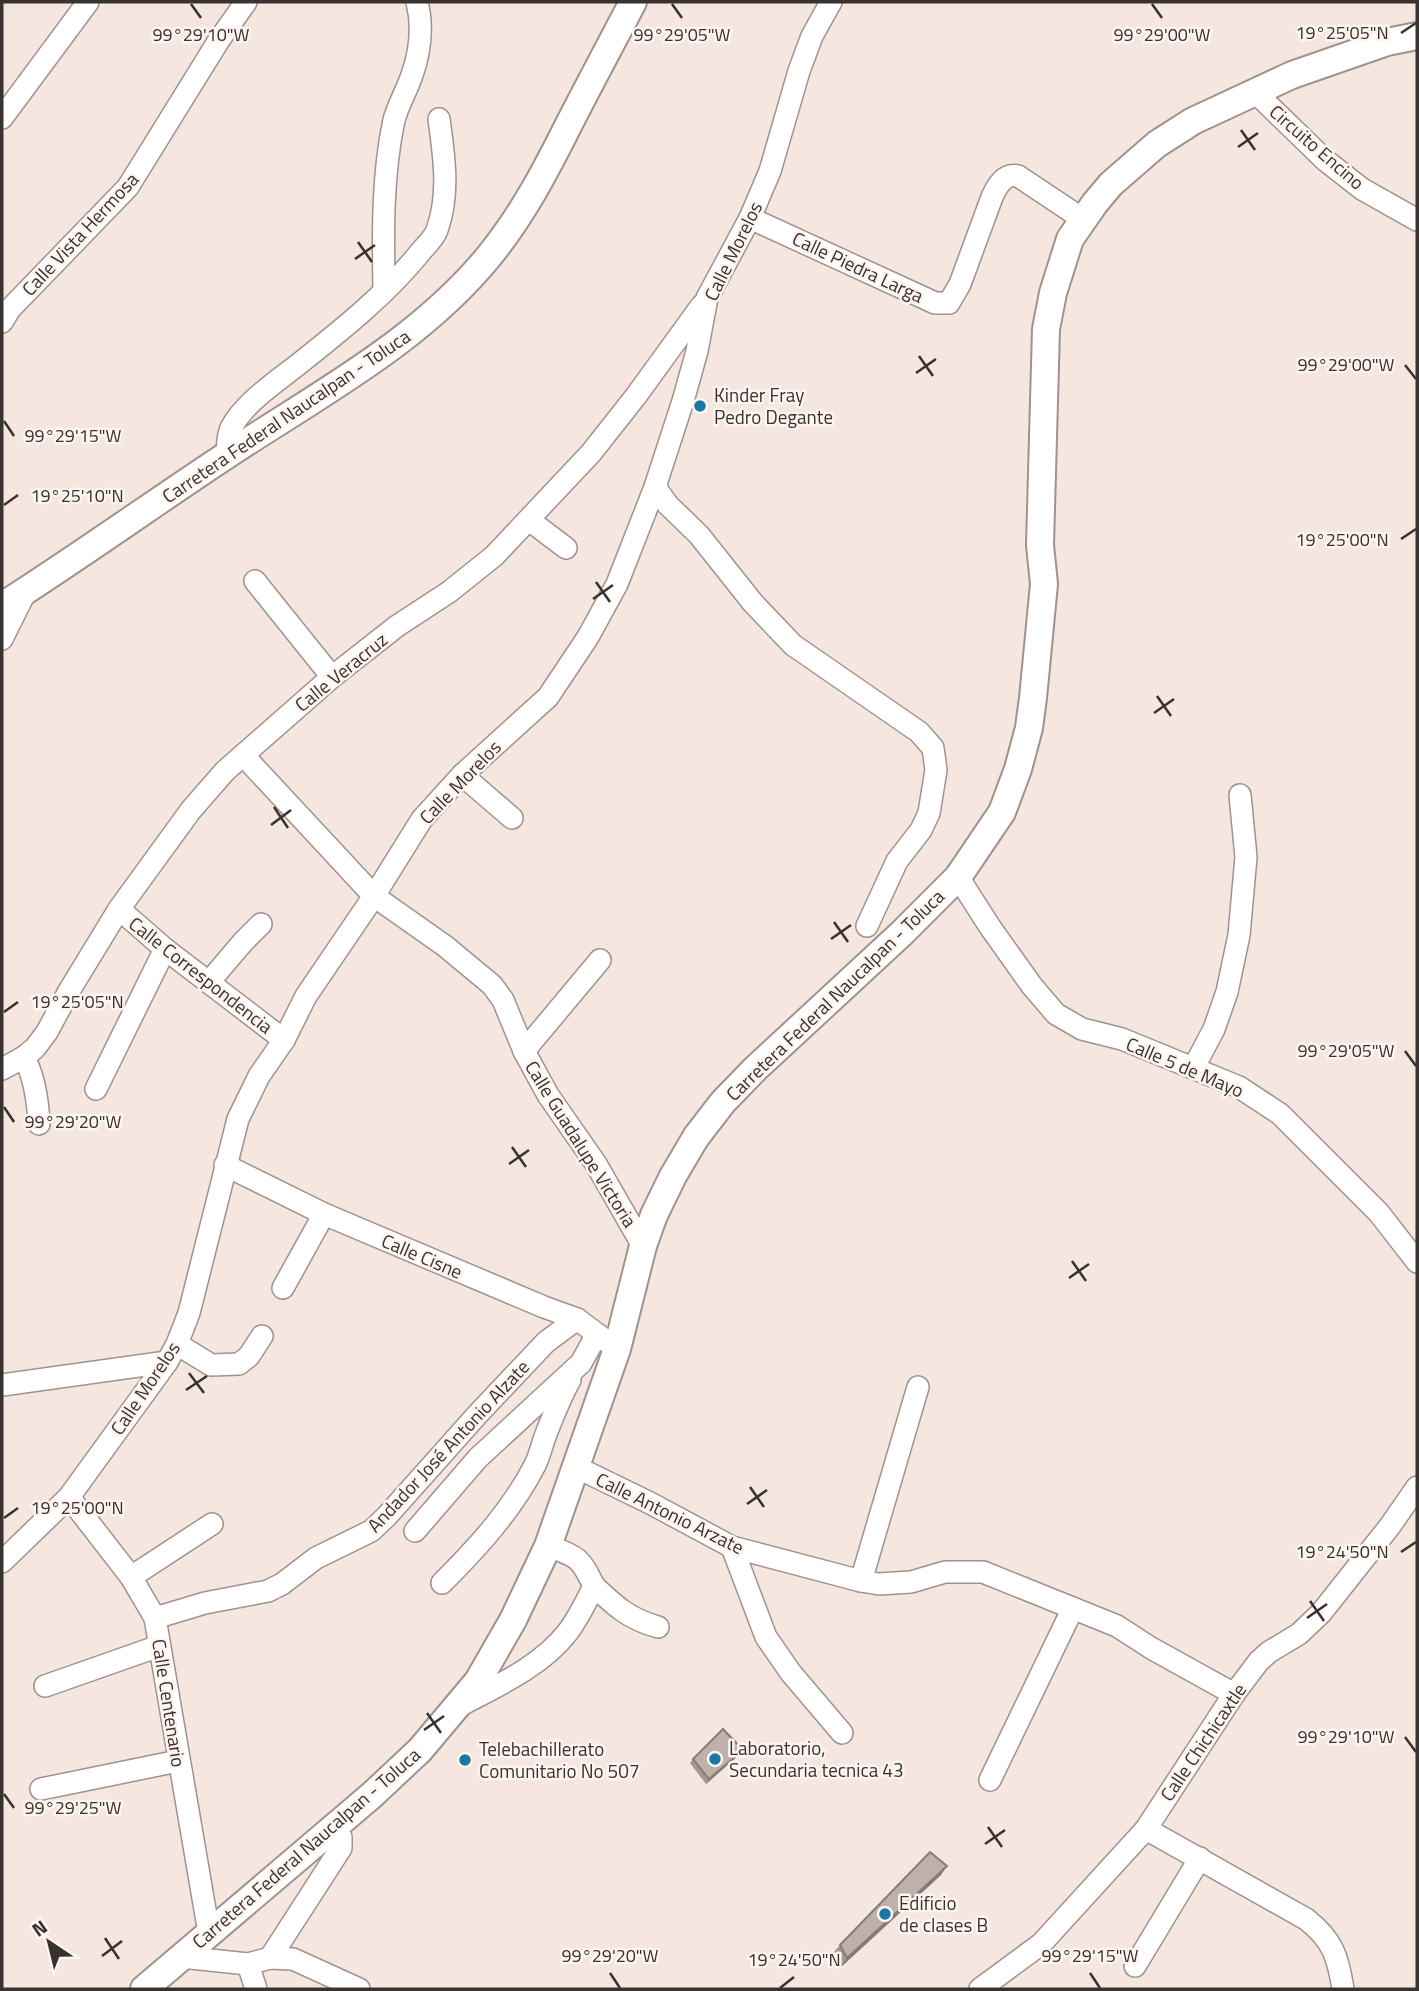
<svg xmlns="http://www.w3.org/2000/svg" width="1419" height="1991" viewBox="0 0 1419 1991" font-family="'Titillium Web',sans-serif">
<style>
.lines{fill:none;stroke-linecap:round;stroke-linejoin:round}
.minor-casing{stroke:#a0928c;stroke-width:24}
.major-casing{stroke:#a0928c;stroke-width:30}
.minor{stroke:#fff;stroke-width:21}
.major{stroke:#fff;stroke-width:26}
.wall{fill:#a49892}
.shaded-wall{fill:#867c77}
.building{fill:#bfb1aa;stroke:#867c77;stroke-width:2}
.ticks{fill:none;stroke:#383230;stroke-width:2.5}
.poi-dot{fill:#1879a6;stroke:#fef4f0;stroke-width:2.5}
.labels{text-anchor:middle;stroke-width:5;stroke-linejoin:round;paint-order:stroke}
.street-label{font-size:19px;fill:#383230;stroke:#fef4f0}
.poi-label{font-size:19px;fill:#383230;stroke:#fef4f0;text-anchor:start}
.ticks-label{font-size:18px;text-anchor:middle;fill:#383230;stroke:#fef4f0;stroke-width:5;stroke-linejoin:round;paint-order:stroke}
</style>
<rect width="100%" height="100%" fill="#f5e6df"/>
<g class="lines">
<g class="minor-casing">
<g id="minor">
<path d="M1255 92 1325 160 1362 189 1417 220"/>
<path d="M2 118 88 2"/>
<path d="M750 218 922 297 935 303H949L960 284 992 197C997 186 1004 173 1018 176L1084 220"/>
<path d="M384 291C383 235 382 176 394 120 398 105 407 90 412 75 420 52 423 26 417 2"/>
<path d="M2 322 10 309 128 187 219 40 246 2"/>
<path d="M228 454C227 446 228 436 231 428 245 401 282 378 305 359 344 328 386 294 418 255 424 247 434 239 437 230 450 194 444 156 439 119"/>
<path d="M655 487 668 505 699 535 753 603 793 645 919 732 933 748 936 770 929 813 921 830 897 861 867 926"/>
<path d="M529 520 566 548"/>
<path d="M255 581 332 677"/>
<path d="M2 639 26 591"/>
<path d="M243 755 374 896 445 946 492 985 503 1000 524 1051 548 1095 596 1164 643 1246"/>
<path d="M462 775 512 818"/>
<path d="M958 877 990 927 1032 986 1056 1014 1082 1029 1122 1039 1239 1087 1280 1114 1379 1213 1417 1262"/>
<path d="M119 909 165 949 284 1040"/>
<path d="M209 982 243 942 261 924"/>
<path d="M524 1051 600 960"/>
<path d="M24 1057C35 1078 38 1101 39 1124"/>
<path d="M1194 1067 1214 1029 1227 992 1239 935 1246 857 1240 795"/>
<path d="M2 1069 24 1057 35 1048 47 1032 69 991 119 909 191 810 225 771 332 677 397 626 449 592 494 556 591 453 636 396 702 305"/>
<path d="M96 1089 165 949"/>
<path d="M225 1165 324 1214 544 1307 577 1319 617 1349"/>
<path d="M283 1288 324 1214"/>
<path d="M177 1344 211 1365 239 1364 249 1356 262 1336"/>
<path d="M2 1385 167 1362"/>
<path d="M576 1467 650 1503 732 1547 861 1581 879 1584 911 1582 945 1572H983L1117 1626 1151 1648 1234 1694"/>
<path d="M69 1497 131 1577 155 1618 209 1933"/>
<path d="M415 1531 478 1458 581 1363 597 1334"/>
<path d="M732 1547 766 1637 791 1673 842 1733"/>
<path d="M2 1562 69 1497 167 1362 177 1344 189 1313 238 1119 259 1076 284 1040 306 996 374 896 422 819 462 775 548 697 588 637 617 584 655 487 683 401 697 351 707 298 750 218 770 171 799 71 812 36 831 2"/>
<path d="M131 1577 212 1524"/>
<path d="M861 1581 918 1387"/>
<path d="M442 1583C477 1548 512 1510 535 1465 540 1455 542 1444 546 1434 553 1416 560 1398 570 1380"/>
<path d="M594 1586C615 1606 629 1619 658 1627"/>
<path d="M155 1618 205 1603 268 1591 282 1584 316 1558 371 1531 386 1517 477 1415 546 1342 577 1319"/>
<path d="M45 1686 159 1646"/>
<path d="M463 1704C499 1685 541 1666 567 1633 578 1619 586 1602 594 1586 580 1557 578 1557 548 1546"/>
<path d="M990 1780 1073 1608"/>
<path d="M41 1789 178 1761"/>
<path d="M1146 1829 1306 1919C1333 1940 1338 1957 1343 1989"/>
<path d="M181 1957 248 1964 270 1958 293 1959 359 1989"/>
<path d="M270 1958 341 1848V1837L334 1828"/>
<path d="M248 1964 256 1989"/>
<path d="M1135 1966 1200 1858"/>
<path d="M980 1989 1041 1944 1146 1829 1234 1694 1259 1661 1269 1652 1299 1634 1321 1613 1390 1526 1417 1487"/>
</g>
</g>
<g class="major-casing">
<g id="major">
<path d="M2 606C79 557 154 503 230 453 321 393 420 341 490 255 523 214 546 170 569 124 590 83 612 42 633 2"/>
<path d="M144 1989 372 1795 420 1750 478 1681 513 1620 548 1546 617 1349 643 1246 654 1215 673 1176 696 1137 723 1102 755 1069 902 933 958 877 1002 812 1018 769 1029 728 1033 698 1044 584 1040 545 1046 329 1053 293 1070 239 1095 203 1111 184 1157 144 1193 121 1292 75 1387 42 1417 36"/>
</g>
</g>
<use href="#minor" class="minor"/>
<use href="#major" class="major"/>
</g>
<g class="wall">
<path d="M740 1754 706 1784 690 1763 693 1759Z"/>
<path d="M941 1875 841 1967 833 1953 840 1945Z"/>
</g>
<g class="shaded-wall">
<path d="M743 1750 740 1754 706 1784 709 1779Z"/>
<path d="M947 1866 941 1875 841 1967 847 1958Z"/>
</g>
<g class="building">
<path d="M723 1729 743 1750 709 1779 693 1759Z"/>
<path d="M930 1852 947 1866 847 1958 840 1945Z"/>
</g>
<path class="ticks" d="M191 4 201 18M672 4 682 18M1152 4 1162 18M1401 33 1416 23M1241 130 1255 150M1238 147 1258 133M358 242 372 262M355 259 375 245M919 356 933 376M1405 365 1416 379M916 373 936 359M4 421 14 436M4 505 18 495M1401 539 1416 529M596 582 610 602M593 599 613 585M1157 696 1171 716M1154 713 1174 699M274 807 288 828M271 825 291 810M834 922 848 942M831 939 851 925M4 1012 18 1002M1405 1051 1416 1066M4 1107 14 1122M512 1147 526 1167M509 1164 529 1150M1072 1261 1086 1281M1069 1278 1089 1264M189 1373 204 1393M186 1390 207 1376M750 1487 764 1507M747 1504 767 1490M4 1518 18 1508M1401 1552 1416 1542M1310 1601 1324 1621M1307 1618 1327 1604M427 1713 441 1733M424 1730 444 1716M1405 1737 1416 1752M4 1794 14 1808M988 1827 1002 1847M985 1844 1005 1830M105 1938 119 1959M102 1956 122 1941M610 1973 620 1988M1090 1973 1100 1988M780 1988 794 1977"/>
<g class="poi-dot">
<circle cx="700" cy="406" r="7"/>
<circle cx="715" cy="1759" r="7"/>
<circle cx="465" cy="1760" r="7"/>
<circle cx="885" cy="1914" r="7"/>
</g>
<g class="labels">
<g class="street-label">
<text transform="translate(1317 147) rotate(41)" y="7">Circuito Encino</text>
<text transform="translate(80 234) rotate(-47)" y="7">Calle Vista Hermosa</text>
<text transform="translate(733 251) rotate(-64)" y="7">Calle Morelos</text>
<text transform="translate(858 267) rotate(25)" y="7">Calle Piedra Larga</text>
<text transform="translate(286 416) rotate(-34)" y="7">Carretera Federal Naucalpan - Toluca</text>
<text transform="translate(341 672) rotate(-39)" y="7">Calle Veracruz</text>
<text transform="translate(460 782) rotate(-46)" y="7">Calle Morelos</text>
<text transform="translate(201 975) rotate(38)" y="7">Calle Correspondencia</text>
<text transform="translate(835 995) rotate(-44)" y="7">Carretera Federal Naucalpan - Toluca</text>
<text transform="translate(1185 1067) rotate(23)" y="7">Calle 5 de Mayo</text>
<text transform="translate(581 1144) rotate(58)" y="7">Calle Guadalupe Victoria</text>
<text transform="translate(422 1256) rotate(23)" y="7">Calle Cisne</text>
<text transform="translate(145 1388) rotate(-56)" y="7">Calle Morelos</text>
<text transform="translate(448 1446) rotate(-47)" y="7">Andador José Antonio Alzate</text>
<text transform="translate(670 1513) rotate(26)" y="7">Calle Antonio Arzate</text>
<text transform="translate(169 1703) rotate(81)" y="7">Calle Centenario</text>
<text transform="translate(1203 1742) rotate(-56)" y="7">Calle Chichicaxtle</text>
<text transform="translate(306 1848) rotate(-41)" y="7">Carretera Federal Naucalpan - Toluca</text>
</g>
<g class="poi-label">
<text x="714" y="402">Kinder Fray<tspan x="714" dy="22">Pedro Degante</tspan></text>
<text x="729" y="1755">Laboratorio,<tspan x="729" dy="22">Secundaria tecnica 43</tspan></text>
<text x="479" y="1756">Telebachillerato<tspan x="479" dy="22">Comunitario No 507</tspan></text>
<text x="899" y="1910">Edificio<tspan x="899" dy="22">de clases B</tspan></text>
</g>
</g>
<g class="ticks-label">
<text x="1342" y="39">19°25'05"N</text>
<text x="201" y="41">99°29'10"W</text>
<text x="682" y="41">99°29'05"W</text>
<text x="1162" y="41">99°29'00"W</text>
<text x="1346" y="371">99°29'00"W</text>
<text x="73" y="442">99°29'15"W</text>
<text x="77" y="502">19°25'10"N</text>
<text x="1342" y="546">19°25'00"N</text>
<text x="77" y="1008">19°25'05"N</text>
<text x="1346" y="1057">99°29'05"W</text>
<text x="73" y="1128">99°29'20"W</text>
<text x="77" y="1514">19°25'00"N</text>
<text x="1342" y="1558">19°24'50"N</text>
<text x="1346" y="1743">99°29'10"W</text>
<text x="73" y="1814">99°29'25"W</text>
<text x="610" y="1962">99°29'20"W</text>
<text x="1090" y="1962">99°29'15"W</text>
<text x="794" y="1966">19°24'50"N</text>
</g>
<rect width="1419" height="1991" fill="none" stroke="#383230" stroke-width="7"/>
<g transform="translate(49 1942) rotate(325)" stroke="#fef4f0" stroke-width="5" paint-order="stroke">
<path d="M0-5L12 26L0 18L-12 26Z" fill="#383230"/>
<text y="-10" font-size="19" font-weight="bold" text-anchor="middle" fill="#383230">N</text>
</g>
</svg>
